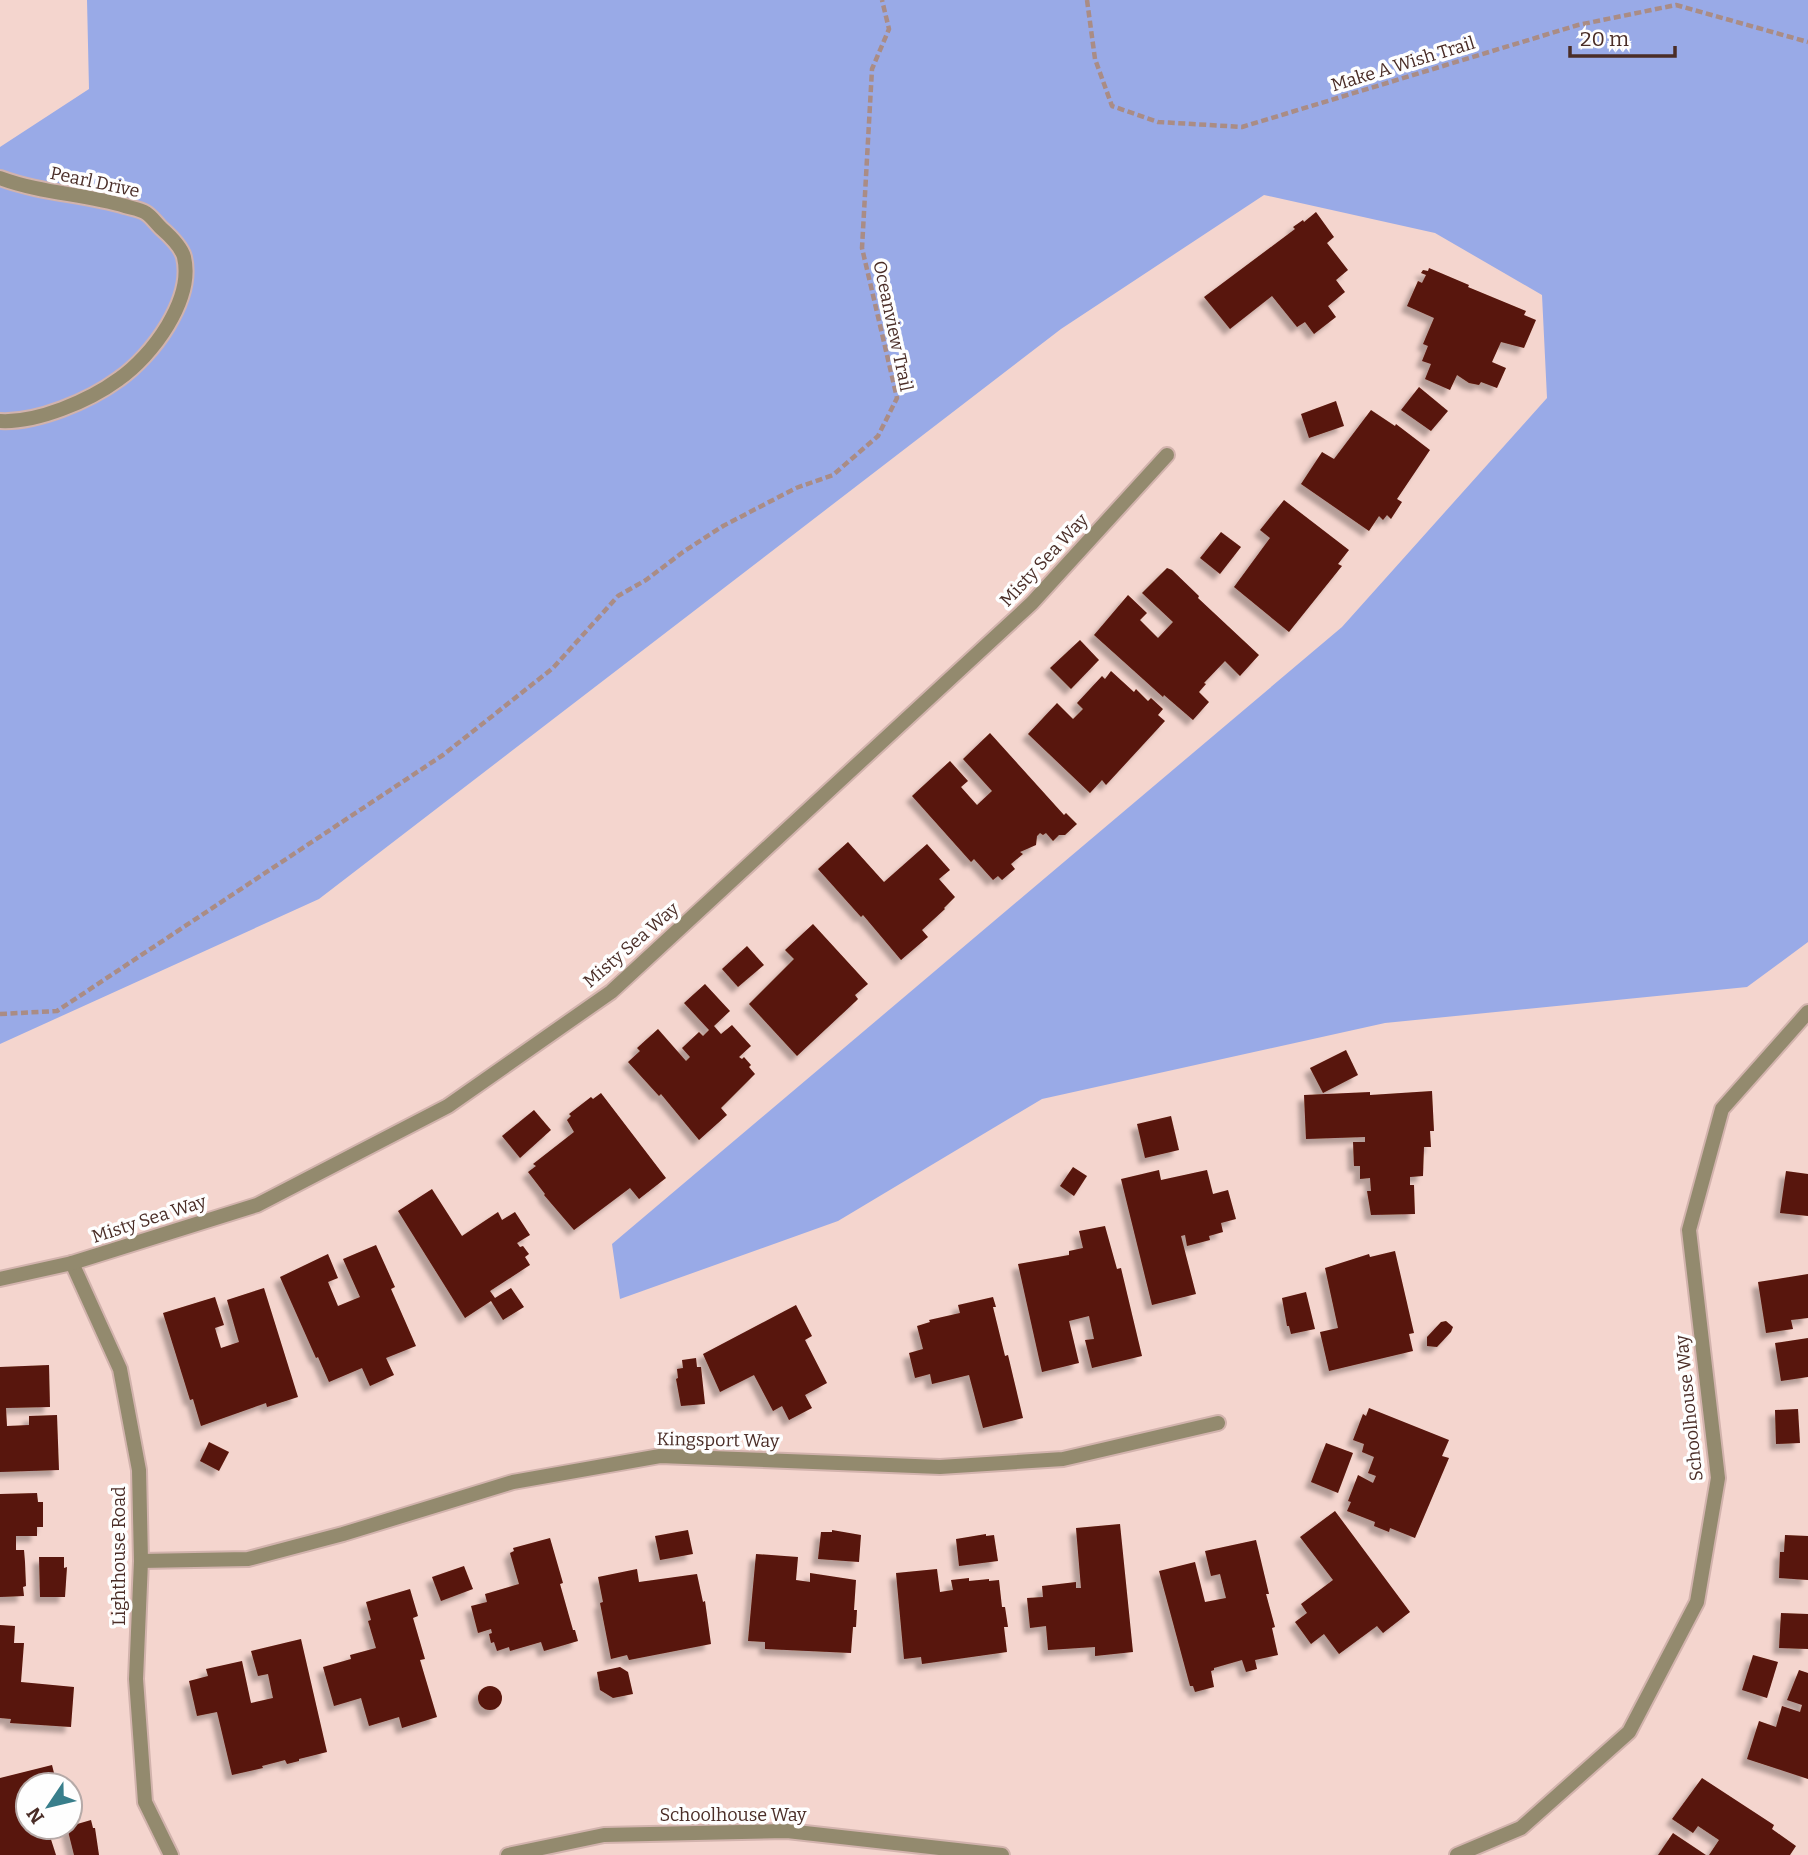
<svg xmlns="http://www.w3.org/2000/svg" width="1808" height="1855" viewBox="0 0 1808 1855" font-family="Bitter,serif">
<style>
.green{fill:#99aae7}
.building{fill:#581409;filter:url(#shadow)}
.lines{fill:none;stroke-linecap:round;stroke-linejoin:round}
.minor-casing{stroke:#d2b3ad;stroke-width:18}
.path{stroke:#aa8c85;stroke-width:4.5;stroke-dasharray:7 3.5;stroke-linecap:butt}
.minor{stroke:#938a6e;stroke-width:14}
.labels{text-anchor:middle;stroke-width:7;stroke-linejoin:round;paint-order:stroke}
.street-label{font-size:18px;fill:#4a2d27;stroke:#fefefe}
</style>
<defs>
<filter id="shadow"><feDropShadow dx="-6" dy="6" stdDeviation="2" flood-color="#0004"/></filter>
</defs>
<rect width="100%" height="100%" fill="#f4d5ce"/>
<path class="green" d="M87 0H1808V942L1747 987 1385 1023 1042 1099 838 1221 620 1299 612 1244 1342 627 1547 398 1542 295 1435 233 1264 195 1061 329 319 899 0 1044V147L89 89Z"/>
<g class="building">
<path d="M1316 212 1334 237 1327 243 1348 270 1336 280 1345 292 1328 306 1336 317 1314 334 1305 322 1297 327 1272 296 1230 329 1204 297 1295 229 1293 227 1303 220 1304 222Z"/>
<path d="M1429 268 1469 285 1468 287 1526 311 1524 315 1536 320 1524 348 1501 342 1492 362 1506 368 1497 388 1481 382 1479 385 1469 383 1457 375 1450 390 1425 379 1431 364 1422 361 1428 346 1423 344 1434 318 1407 306 1418 281 1422 283 1426 275 1421 273 1423 270 1428 271Z"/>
<path d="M1419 387 1448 411 1431 431 1401 410Z"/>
<path d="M1336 401 1344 426 1309 438 1301 414Z"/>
<path d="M1371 410 1395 426 1396 424 1430 450 1397 499 1402 502 1391 519 1387 515 1383 520 1379 516 1369 531 1301 484 1322 452 1334 459Z"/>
<path d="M1284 500 1349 550 1338 564 1342 566 1289 632 1234 587 1270 538 1260 530Z"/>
<path d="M1221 532 1241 547 1220 574 1200 558Z"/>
<path d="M1167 568 1172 570 1199 596 1198 598 1259 655 1240 676 1225 661 1204 683 1206 684 1199 692 1209 702 1193 720 1164 695 1163 697 1094 635 1128 595 1147 613 1140 620 1158 638 1173 622 1142 593Z"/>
<path d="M1080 640 1099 660 1071 689 1050 668Z"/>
<path d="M1111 671 1134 692 1136 689 1148 701 1151 698 1163 709 1158 715 1165 721 1106 785 1102 780 1090 793 1028 734 1057 703 1073 719 1083 709 1077 703 1102 676 1105 679Z"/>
<path d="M990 733 1064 815 1066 813 1077 824 1065 835H1059L1053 841 1046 833 1043 835 1040 833 1037 836 1036 845 1020 852 1023 854 1011 864 1015 869 1002 880 998 876 993 880 974 859 971 862 912 796 950 761 968 781 961 787 977 805 992 791 963 759Z"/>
<path d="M848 842 884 882 927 844 950 870 939 879 955 897 944 908 945 909 922 930 928 937 901 960 863 915 861 917 818 869Z"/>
<path d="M813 924 868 984 855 995 858 999 855 1002 797 1056 749 1004 794 959 785 950Z"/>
<path d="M747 946 764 965 738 987 722 969Z"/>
<path d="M705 984 730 1011 714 1026 721 1034 732 1025 751 1046 739 1057 742 1059 744 1057 751 1065 749 1067 755 1074 721 1108 727 1115 699 1140 661 1094 659 1096 628 1062 640 1051 637 1048 658 1029 686 1061 690 1057 682 1048 699 1032 703 1036 709 1030 684 1003Z"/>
<path d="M1346 1050 1358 1075 1323 1093 1310 1068Z"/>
<path d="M1432 1091 1434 1131H1430L1431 1147H1424L1423 1176 1410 1177V1185H1414L1415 1214 1371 1215 1367 1191H1371L1370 1178 1360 1179V1166H1354L1353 1142H1365V1137L1306 1139 1304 1095 1370 1092V1095Z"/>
<path d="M601 1093 666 1178 639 1199 630 1188 574 1230 544 1195 545 1194 528 1172 536 1166 533 1164 574 1132 567 1120 571 1116 569 1114 591 1097 593 1099Z"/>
<path d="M534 1110 551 1130 520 1158 502 1136Z"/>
<path d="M1171 1116 1179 1150 1145 1158 1137 1124Z"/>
<path d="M1073 1167 1087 1176 1074 1196 1060 1186Z"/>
<path d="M1159 1170 1161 1180 1207 1170 1213 1194 1228 1190 1236 1219 1221 1223 1223 1232 1209 1236 1210 1240 1187 1246 1185 1235 1181 1236 1196 1294 1152 1305 1121 1179Z"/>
<path d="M1786 1171 1808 1174V1216L1780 1213Z"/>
<path d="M432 1189 462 1236 498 1212 502 1220 515 1212 530 1235 517 1243 520 1247 523 1246 529 1254 525 1257 530 1265 490 1291 495 1298 511 1288 524 1307 503 1320 491 1301 465 1318 398 1211Z"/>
<path d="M1105 1226 1117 1269 1121 1268 1142 1356 1092 1368 1085 1340 1094 1339 1089 1316 1069 1321 1079 1363 1042 1372 1018 1264 1069 1255V1251L1083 1248 1079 1231Z"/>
<path d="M376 1245 395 1287 391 1289 416 1346 386 1358 394 1375 370 1386 362 1368 329 1382 318 1357 316 1358 280 1277 328 1254 338 1278 328 1282 338 1306 360 1297 343 1259Z"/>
<path d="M1395 1251 1414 1333 1409 1334 1413 1351 1329 1371 1320 1332 1338 1328 1325 1268 1369 1254 1370 1257Z"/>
<path d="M1808 1274V1318L1791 1320 1793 1329 1766 1333 1758 1282Z"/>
<path d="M264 1288 298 1397 267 1407 266 1403 201 1426 193 1399 190 1400 163 1313 215 1297 224 1325 215 1328 221 1348 239 1342 227 1300Z"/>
<path d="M1306 1292 1315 1329 1291 1334 1289 1326H1287L1282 1298Z"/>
<path d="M993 1297 996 1307H993L1005 1356 1008 1355 1023 1418 983 1428 969 1375 932 1384 930 1374 915 1378 909 1353 923 1349 917 1326 930 1322 929 1320 960 1313 958 1305Z"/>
<path d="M796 1305 812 1336 805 1340 827 1383 805 1395 812 1408 789 1420 782 1406 773 1411 754 1375 720 1392 703 1354Z"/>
<path d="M1446 1321 1453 1327 1451 1332 1437 1347 1427 1346V1337L1441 1322Z"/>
<path d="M1808 1338V1377L1781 1381 1775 1343Z"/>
<path d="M696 1358 697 1367H701L705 1404 681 1406 676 1379 678 1378 677 1369 683 1368 682 1360Z"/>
<path d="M49 1365 50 1407 6 1408 7 1426 29 1425V1416L57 1415 59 1470 0 1472V1367Z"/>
<path d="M1369 1408 1449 1440 1442 1456 1449 1458 1415 1538 1390 1528 1389 1532 1374 1526 1375 1522 1347 1511 1351 1502 1348 1501 1358 1475 1373 1483 1376 1476 1368 1473 1374 1457 1362 1452 1364 1444 1353 1440 1363 1414 1366 1416Z"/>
<path d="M1798 1409 1800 1443 1776 1444 1775 1410Z"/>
<path d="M209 1442 229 1452 219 1471 200 1461Z"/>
<path d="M1326 1443 1353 1453 1338 1493 1311 1482Z"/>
<path d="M37 1493 38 1502H43V1527H37V1536H16V1550H24L25 1562 26 1586 23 1587 24 1596 0 1597V1494Z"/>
<path d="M1335 1511 1410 1612 1383 1633 1377 1626 1339 1654 1324 1634 1311 1644 1295 1622 1307 1613 1301 1604 1333 1580 1300 1537Z"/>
<path d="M1120 1524 1133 1652 1095 1656V1647L1048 1650 1046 1626 1030 1628 1027 1598 1043 1597 1042 1586 1076 1582V1588H1081L1076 1528Z"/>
<path d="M688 1530 693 1554 660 1560 655 1536Z"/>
<path d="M832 1530 861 1535 859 1562 818 1559 821 1532H832Z"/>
<path d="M986 1534V1536L994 1535 998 1561 959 1566 956 1539Z"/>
<path d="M1785 1535 1808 1536V1580L1779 1578 1780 1552H1784Z"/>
<path d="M550 1538 563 1583 560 1584 573 1630H575L578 1641 544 1651 541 1642 510 1651 509 1647 497 1651 494 1642 491 1643 489 1634 492 1633 491 1629 478 1633 471 1606 487 1602 485 1594 519 1584 510 1553 514 1551 513 1548Z"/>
<path d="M1256 1540 1269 1594H1266L1275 1627 1272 1628 1278 1655 1255 1660 1257 1669 1246 1672 1242 1660 1214 1668V1670L1211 1671 1214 1687 1195 1692 1193 1686H1190L1159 1571 1195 1562 1205 1602 1226 1598 1220 1574 1211 1576 1205 1551Z"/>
<path d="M756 1554 798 1557 796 1580 810 1582V1573L856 1580 854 1610H857L856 1627H853L851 1653 765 1649V1642L748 1641Z"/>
<path d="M39 1557H64V1568L67 1567 65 1597H40Z"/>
<path d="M464 1566 473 1589 441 1601 432 1577Z"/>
<path d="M637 1569 639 1582 697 1574 703 1602 705 1601 711 1644 629 1660 627 1655 611 1659 600 1603 603 1602 598 1577Z"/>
<path d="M937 1569 940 1592 953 1590 951 1580 969 1578V1581L989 1579V1581L999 1580 1002 1607H1005L1008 1627H1004L1007 1652 922 1664 921 1657 904 1659 896 1573Z"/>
<path d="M410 1589 418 1616 413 1618 425 1659 420 1660 437 1717 402 1728 399 1717 369 1726 361 1698 334 1706 323 1667 351 1659 350 1655 376 1648 368 1621 371 1620 366 1602Z"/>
<path d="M1781 1613 1808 1614V1649L1779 1648Z"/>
<path d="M0 1625 15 1626 14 1643H24L21 1682 74 1687 71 1727 10 1723 11 1719 0 1718Z"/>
<path d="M301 1639 327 1752 299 1759V1761L287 1764 285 1760 262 1766 263 1768 232 1775 217 1712 197 1716 189 1681 208 1676 206 1669 242 1661 251 1703 273 1698 268 1674 258 1676 251 1651Z"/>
<path d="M1753 1655 1778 1662 1767 1698 1742 1690Z"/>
<path d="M620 1667 628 1672 633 1694 613 1698 600 1690 597 1672Z"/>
<path d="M1799 1670 1808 1673V1779L1747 1759 1759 1721 1776 1727 1782 1706 1800 1712 1802 1705 1787 1700Z"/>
<circle cx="490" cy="1698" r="12"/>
<path d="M52 1765 57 1785H28V1827H47L56 1855H0V1778Z"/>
<path d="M1702 1778 1774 1825 1772 1829 1796 1846 1790 1855H1709L1719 1840 1698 1826 1693 1833 1672 1819Z"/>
<path d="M91 1820 93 1828H95L99 1855H74L67 1827Z"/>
<path d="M1673 1833 1706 1855H1658Z"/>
</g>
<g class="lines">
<g class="minor-casing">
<g id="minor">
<path d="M0 178C40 193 84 194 125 206 131 208 140 209 146 213 151 216 156 223 161 228 169 235 181 246 184 257 194 300 152 356 119 379 89 401 37 423 0 421"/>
<path d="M72 1263 120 1369 139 1470 141 1561 136 1679 145 1802 171 1855"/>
<path d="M0 1279 72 1263 257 1205 448 1106 611 992 1032 603 1167 455"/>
<path d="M141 1561 248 1559 343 1534 513 1482 660 1456 940 1467 1063 1459 1218 1423"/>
<path d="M508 1855 604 1835 787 1831 1002 1855"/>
<path d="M1457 1855 1521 1828 1629 1732 1697 1602 1718 1478 1689 1230 1722 1109 1808 1012"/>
</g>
</g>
<g class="path">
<path d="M1087 0 1095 59 1112 106 1158 122 1242 127 1578 25 1676 5 1808 42"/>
<path d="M0 1014 57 1011 443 755 553 668 618 596 646 580 683 552 723 526 796 488 833 475 878 436 897 398 862 248 872 69 889 29 882 0"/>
</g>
<use href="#minor" class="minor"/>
</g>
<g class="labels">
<g class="street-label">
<text transform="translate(1403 64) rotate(-17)" y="6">Make A Wish Trail</text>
<text transform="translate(95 182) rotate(12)" y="6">Pearl Drive</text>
<text transform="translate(893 326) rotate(78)" y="6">Oceanview Trail</text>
<text transform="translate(1044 560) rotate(-47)" y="6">Misty Sea Way</text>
<text transform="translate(631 945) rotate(-41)" y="6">Misty Sea Way</text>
<text transform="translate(149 1219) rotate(-18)" y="6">Misty Sea Way</text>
<text transform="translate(1689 1408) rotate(-96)" y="6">Schoolhouse Way</text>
<text transform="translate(718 1440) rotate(1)" y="6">Kingsport Way</text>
<text transform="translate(119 1556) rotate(-90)" y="6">Lighthouse Road</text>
<text x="733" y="1821">Schoolhouse Way</text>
</g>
</g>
<g transform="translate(49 1806) rotate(235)"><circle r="33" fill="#fefefe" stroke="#b6aaa8" stroke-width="2"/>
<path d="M0-5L12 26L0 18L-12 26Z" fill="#387e8b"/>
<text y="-10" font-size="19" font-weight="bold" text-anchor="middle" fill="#4a2d27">N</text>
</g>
<path d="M1570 46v10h105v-10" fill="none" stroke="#4a2d27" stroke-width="3.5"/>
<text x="1580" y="46" font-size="21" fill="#4a2d27" stroke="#fefefe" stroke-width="5" paint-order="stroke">20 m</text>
</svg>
